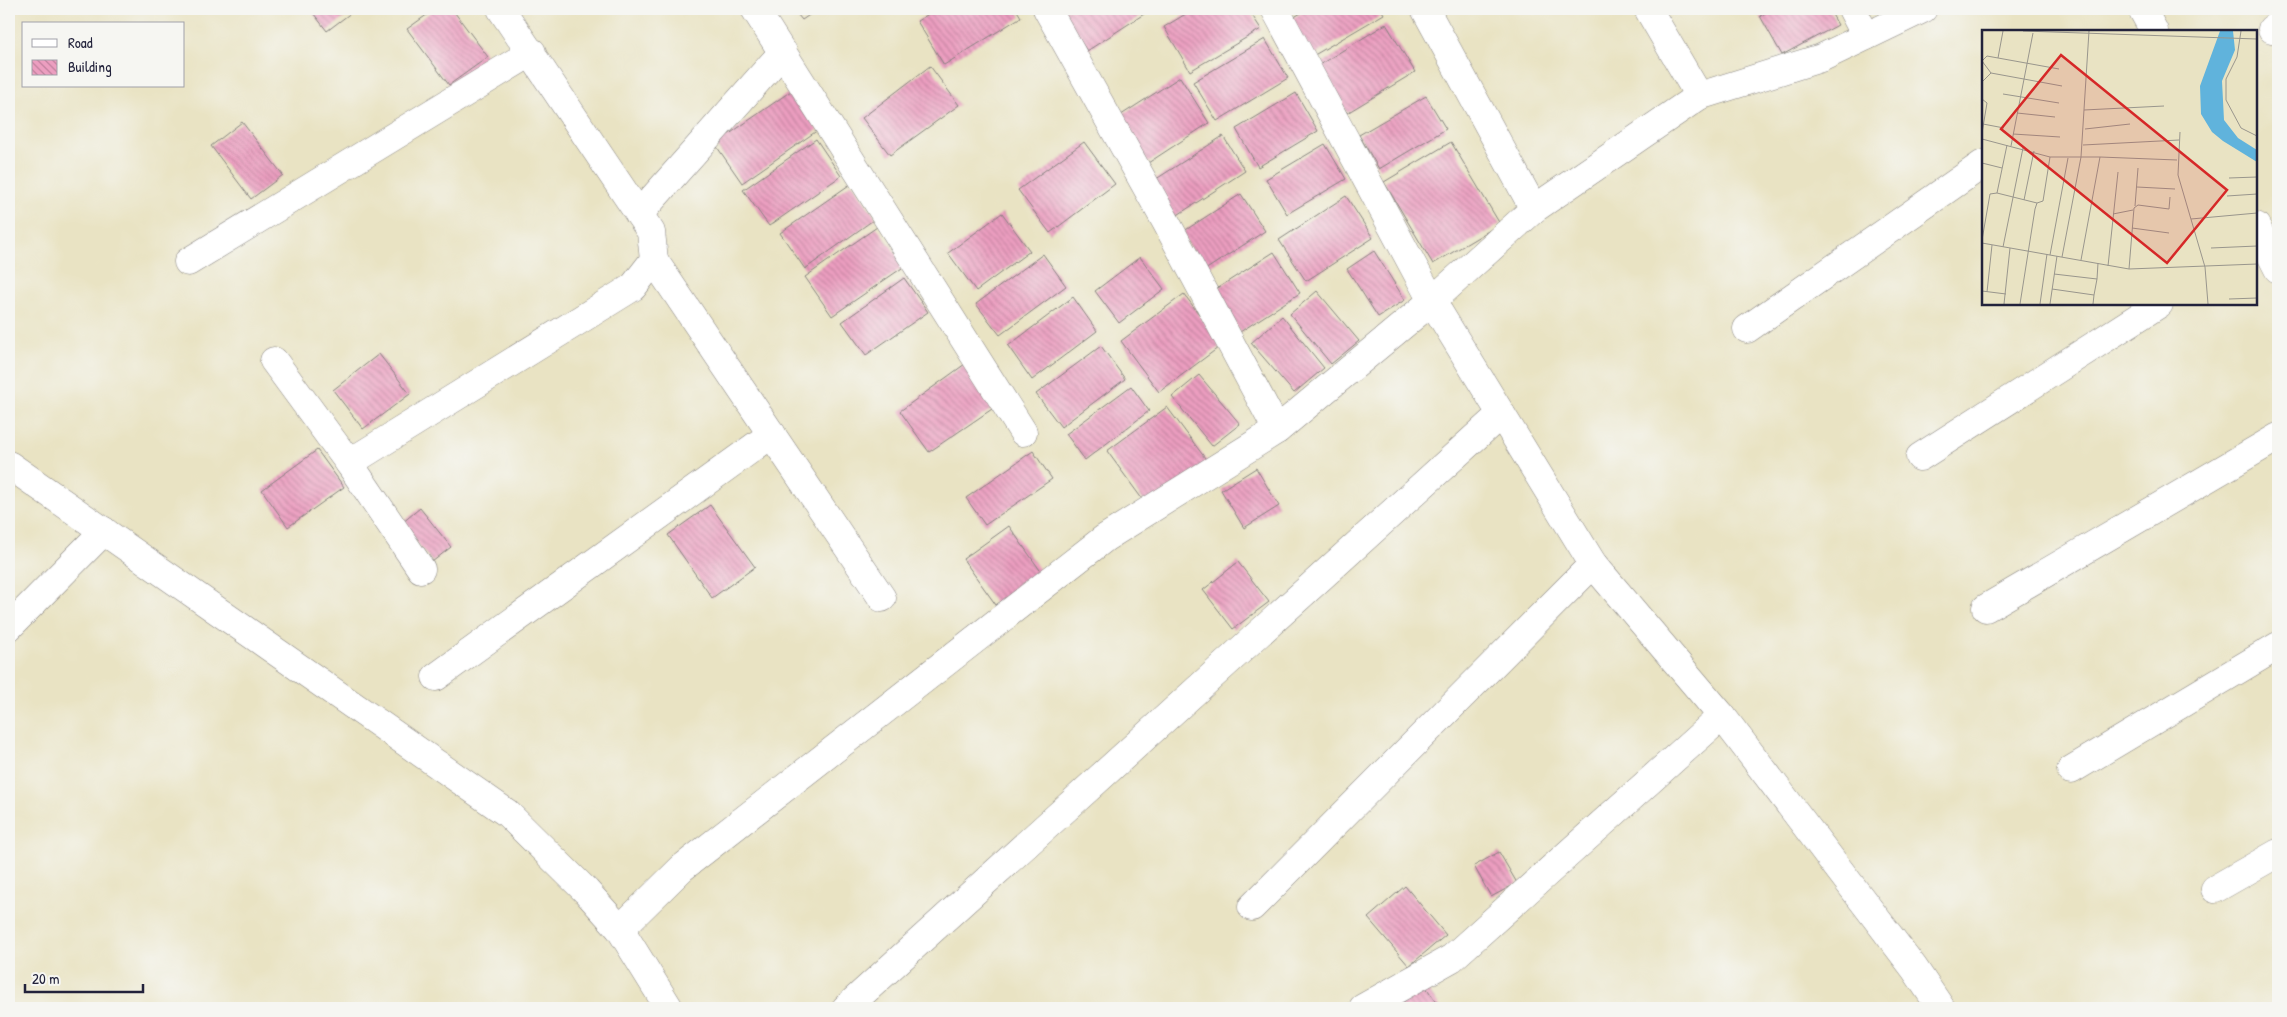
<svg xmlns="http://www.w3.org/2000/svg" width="2287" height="1017" viewBox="0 0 2287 1017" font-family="'Patrick Hand',sans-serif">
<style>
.building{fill:url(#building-back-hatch)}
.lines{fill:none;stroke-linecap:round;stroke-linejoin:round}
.minor-casing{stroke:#86827f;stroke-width:29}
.minor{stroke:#fff;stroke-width:28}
.inset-road{fill:none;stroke:#99968d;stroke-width:1}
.view{fill:#d62828;fill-opacity:0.15;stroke:#d62828;stroke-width:2.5}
.inset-edge{fill:none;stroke:#22223b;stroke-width:2.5}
</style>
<defs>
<pattern id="building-back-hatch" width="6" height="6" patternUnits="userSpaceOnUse" patternTransform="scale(1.25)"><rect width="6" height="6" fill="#ec9ec0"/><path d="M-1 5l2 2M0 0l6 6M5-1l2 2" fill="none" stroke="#bf809d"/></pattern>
</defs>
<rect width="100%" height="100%" fill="#f6f6f2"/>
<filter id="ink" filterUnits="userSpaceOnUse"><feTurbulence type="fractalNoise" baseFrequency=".02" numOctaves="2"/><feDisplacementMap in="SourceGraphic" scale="10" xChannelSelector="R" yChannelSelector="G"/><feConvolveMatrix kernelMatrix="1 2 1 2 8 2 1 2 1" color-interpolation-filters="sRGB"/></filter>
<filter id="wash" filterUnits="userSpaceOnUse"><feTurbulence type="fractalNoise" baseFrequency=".0096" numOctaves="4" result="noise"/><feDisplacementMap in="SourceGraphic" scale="20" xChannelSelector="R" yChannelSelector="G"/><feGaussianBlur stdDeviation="1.12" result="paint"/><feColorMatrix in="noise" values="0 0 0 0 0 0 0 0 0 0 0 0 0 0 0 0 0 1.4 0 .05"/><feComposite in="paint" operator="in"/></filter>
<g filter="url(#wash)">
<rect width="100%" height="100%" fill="#e9e3c3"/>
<g id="blocks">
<g class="building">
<path d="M310 9H356L327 31Z"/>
<path d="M435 9H452L488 57 449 85 407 29Z"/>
<path d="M793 9H818L802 20Z"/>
<path d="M937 9H1016L1021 17 944 65 917 21Z"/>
<path d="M1059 9H1141L1144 14 1087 51Z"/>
<path d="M1194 9H1248L1261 29 1190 71 1164 27Z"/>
<path d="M1308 9H1381L1384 14 1311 57 1289 20Z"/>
<path d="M1773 9H1829L1838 25 1782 55 1760 16Z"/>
<path d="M1386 24 1415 72 1347 113 1319 65Z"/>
<path d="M1265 39 1288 78 1217 121 1193 82Z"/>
<path d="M930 66 959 105 890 155 862 118Z"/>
<path d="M1180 77 1209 123 1148 163 1118 117Z"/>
<path d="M791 91 818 130 742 183 715 144Z"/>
<path d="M1296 93 1318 131 1258 167 1236 129Z"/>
<path d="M1426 96 1446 129 1379 169 1359 135Z"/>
<path d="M242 122 283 175 251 199 211 146Z"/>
<path d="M1223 136 1245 171 1173 218 1150 183Z"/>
<path d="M816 139 841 176 769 226 743 190Z"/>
<path d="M1084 142 1115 184 1050 233 1018 190Z"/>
<path d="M1451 142 1500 224 1433 264 1384 182Z"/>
<path d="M1325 144 1346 179 1287 214 1266 179Z"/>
<path d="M852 183 876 218 805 269 780 233Z"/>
<path d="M1241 194 1265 231 1205 270 1181 233Z"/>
<path d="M1346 196 1373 238 1306 281 1279 240Z"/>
<path d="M1002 213 1030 251 976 291 948 253Z"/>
<path d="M877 227 905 266 832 316 805 277Z"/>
<path d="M1374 251 1405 300 1378 317 1347 269Z"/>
<path d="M1274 252 1300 293 1240 332 1213 291Z"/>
<path d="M1043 254 1066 286 1000 335 976 304Z"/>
<path d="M1140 257 1164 289 1119 323 1095 291Z"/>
<path d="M904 278 928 312 866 355 842 322Z"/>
<path d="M1317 291 1359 341 1331 364 1290 314Z"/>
<path d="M1184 294 1222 345 1159 392 1121 341Z"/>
<path d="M1073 297 1097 331 1032 380 1008 346Z"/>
<path d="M1282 316 1324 368 1294 393 1251 343Z"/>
<path d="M1101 346 1125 379 1061 427 1036 394Z"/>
<path d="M379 354 410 394 363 429 333 390Z"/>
<path d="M965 364 995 407 929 452 900 411Z"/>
<path d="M1199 375 1240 424 1212 446 1172 397Z"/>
<path d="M1131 386 1149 411 1085 460 1066 434Z"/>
<path d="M1167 407 1208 462 1148 507 1107 451Z"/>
<path d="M317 450 344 487 288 527 262 490Z"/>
<path d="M1033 451 1052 479 985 525 966 498Z"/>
<path d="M1256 468 1279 506 1244 528 1221 490Z"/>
<path d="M710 505 755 567 712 598 668 535Z"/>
<path d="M420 508 451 547 432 562 402 523Z"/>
<path d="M1009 526 1042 573 996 605 963 559Z"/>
<path d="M1238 562 1269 602 1233 629 1203 590Z"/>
<path d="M1499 852 1517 883 1491 897 1474 866Z"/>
<path d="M1405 886 1446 935 1409 966 1368 918Z"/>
<path d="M1425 986 1441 1008H1395Z"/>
</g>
</g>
</g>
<g filter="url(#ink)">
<use href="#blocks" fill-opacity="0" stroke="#86827f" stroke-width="1"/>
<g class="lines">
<g class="minor-casing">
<g id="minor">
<path d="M755 9 1023 432"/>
<path d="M1047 9 1166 222 1277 430 1432 301 1275 9"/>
<path d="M1425 9 1534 209"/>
<path d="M1648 9 1699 96"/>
<path d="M1852 9 1866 36"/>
<path d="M1923 9 1821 58 1699 96 1534 209 1432 301 1593 564 1722 716 1914 968 1941 1008"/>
<path d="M2142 9 2154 31"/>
<path d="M2272 29 2278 25"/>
<path d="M639 214 783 52"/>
<path d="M2256 226 2278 269"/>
<path d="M654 260 882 598"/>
<path d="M188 262 532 52"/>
<path d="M1747 329 1983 164"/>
<path d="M274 361 349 463"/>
<path d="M1920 457 2159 304"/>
<path d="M9 465 507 813 586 891 620 929 669 1008"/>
<path d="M421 569 349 463 633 287 654 260 651 232 501 9"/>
<path d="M1986 608 2278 437"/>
<path d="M9 627 104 531"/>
<path d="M436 677 772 434"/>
<path d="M2071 770 2278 646"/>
<path d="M2215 889 2278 853"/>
<path d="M1252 907 1593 564"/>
<path d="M620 929 682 868 1105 538 1277 430"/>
<path d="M846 1008 1501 414"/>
<path d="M1363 1008 1452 958 1722 716"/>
</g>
</g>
<use href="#minor" class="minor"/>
</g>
</g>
<g transform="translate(1982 30)">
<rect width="275" height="275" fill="#e9e3c3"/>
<path d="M238 1H251L253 20 240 51 242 90 256 108 275 120V132L241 111 230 102 219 84 218 56Z" fill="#60b3dc"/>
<path class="inset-road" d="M41 1 275 9M259 1 255 27 244 49V70L259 98 275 106M16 28 21 1M9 43 80 56M0 52 9 43 0 31 5 26 77 39M21 64 77 73M0 69 5 73 0 103M102 80 182 76M35 83 73 87M1 94 22 98M103 99 148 94M198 102 196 145 223 237 226 274M31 104 78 107M0 109 68 127H99L107 1M101 115 197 110M29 116 51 3M118 127 195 130M0 133 20 138M247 148 275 147M155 157 193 159M15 163 55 173M245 166 275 164M42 170 52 121M153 176 156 138M131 184 151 180M209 189 275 183M150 198 187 203M0 210 8 164 15 163 25 115M0 213 147 239 275 234M21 217 41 118M229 218 275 216M68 225 86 128M80 227 99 127H118L99 230M126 236 136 142M147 239 152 178 156 175 187 179 188 167M72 244 115 249 116 233M70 259 112 265 111 274M0 261 24 264M5 262 10 215M112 265 115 249M247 269 275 268M22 274 28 218M38 274 53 179 55 173 61 171 68 127M58 274 65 224M68 274 75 226"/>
<path class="view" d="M79 25 245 160 185 233 19 99Z"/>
<rect width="275" height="275" class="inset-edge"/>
</g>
<rect width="2287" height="1017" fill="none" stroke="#f6f6f2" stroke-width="30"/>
<rect x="22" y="22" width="162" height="65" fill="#f6f6f2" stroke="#a1a1a9"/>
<rect x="32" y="39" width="25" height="8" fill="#ffffff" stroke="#a1a1a9"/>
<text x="68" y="48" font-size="15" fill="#22223b">Road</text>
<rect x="32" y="60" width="25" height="15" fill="url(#building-back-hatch)" stroke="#a1a1a9"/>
<text x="68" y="72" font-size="15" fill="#22223b">Building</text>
<path d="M25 984v8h118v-8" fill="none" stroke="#22223b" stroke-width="2.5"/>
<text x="32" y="984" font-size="15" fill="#22223b" stroke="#f6f6f2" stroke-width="4" paint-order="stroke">20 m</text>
</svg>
